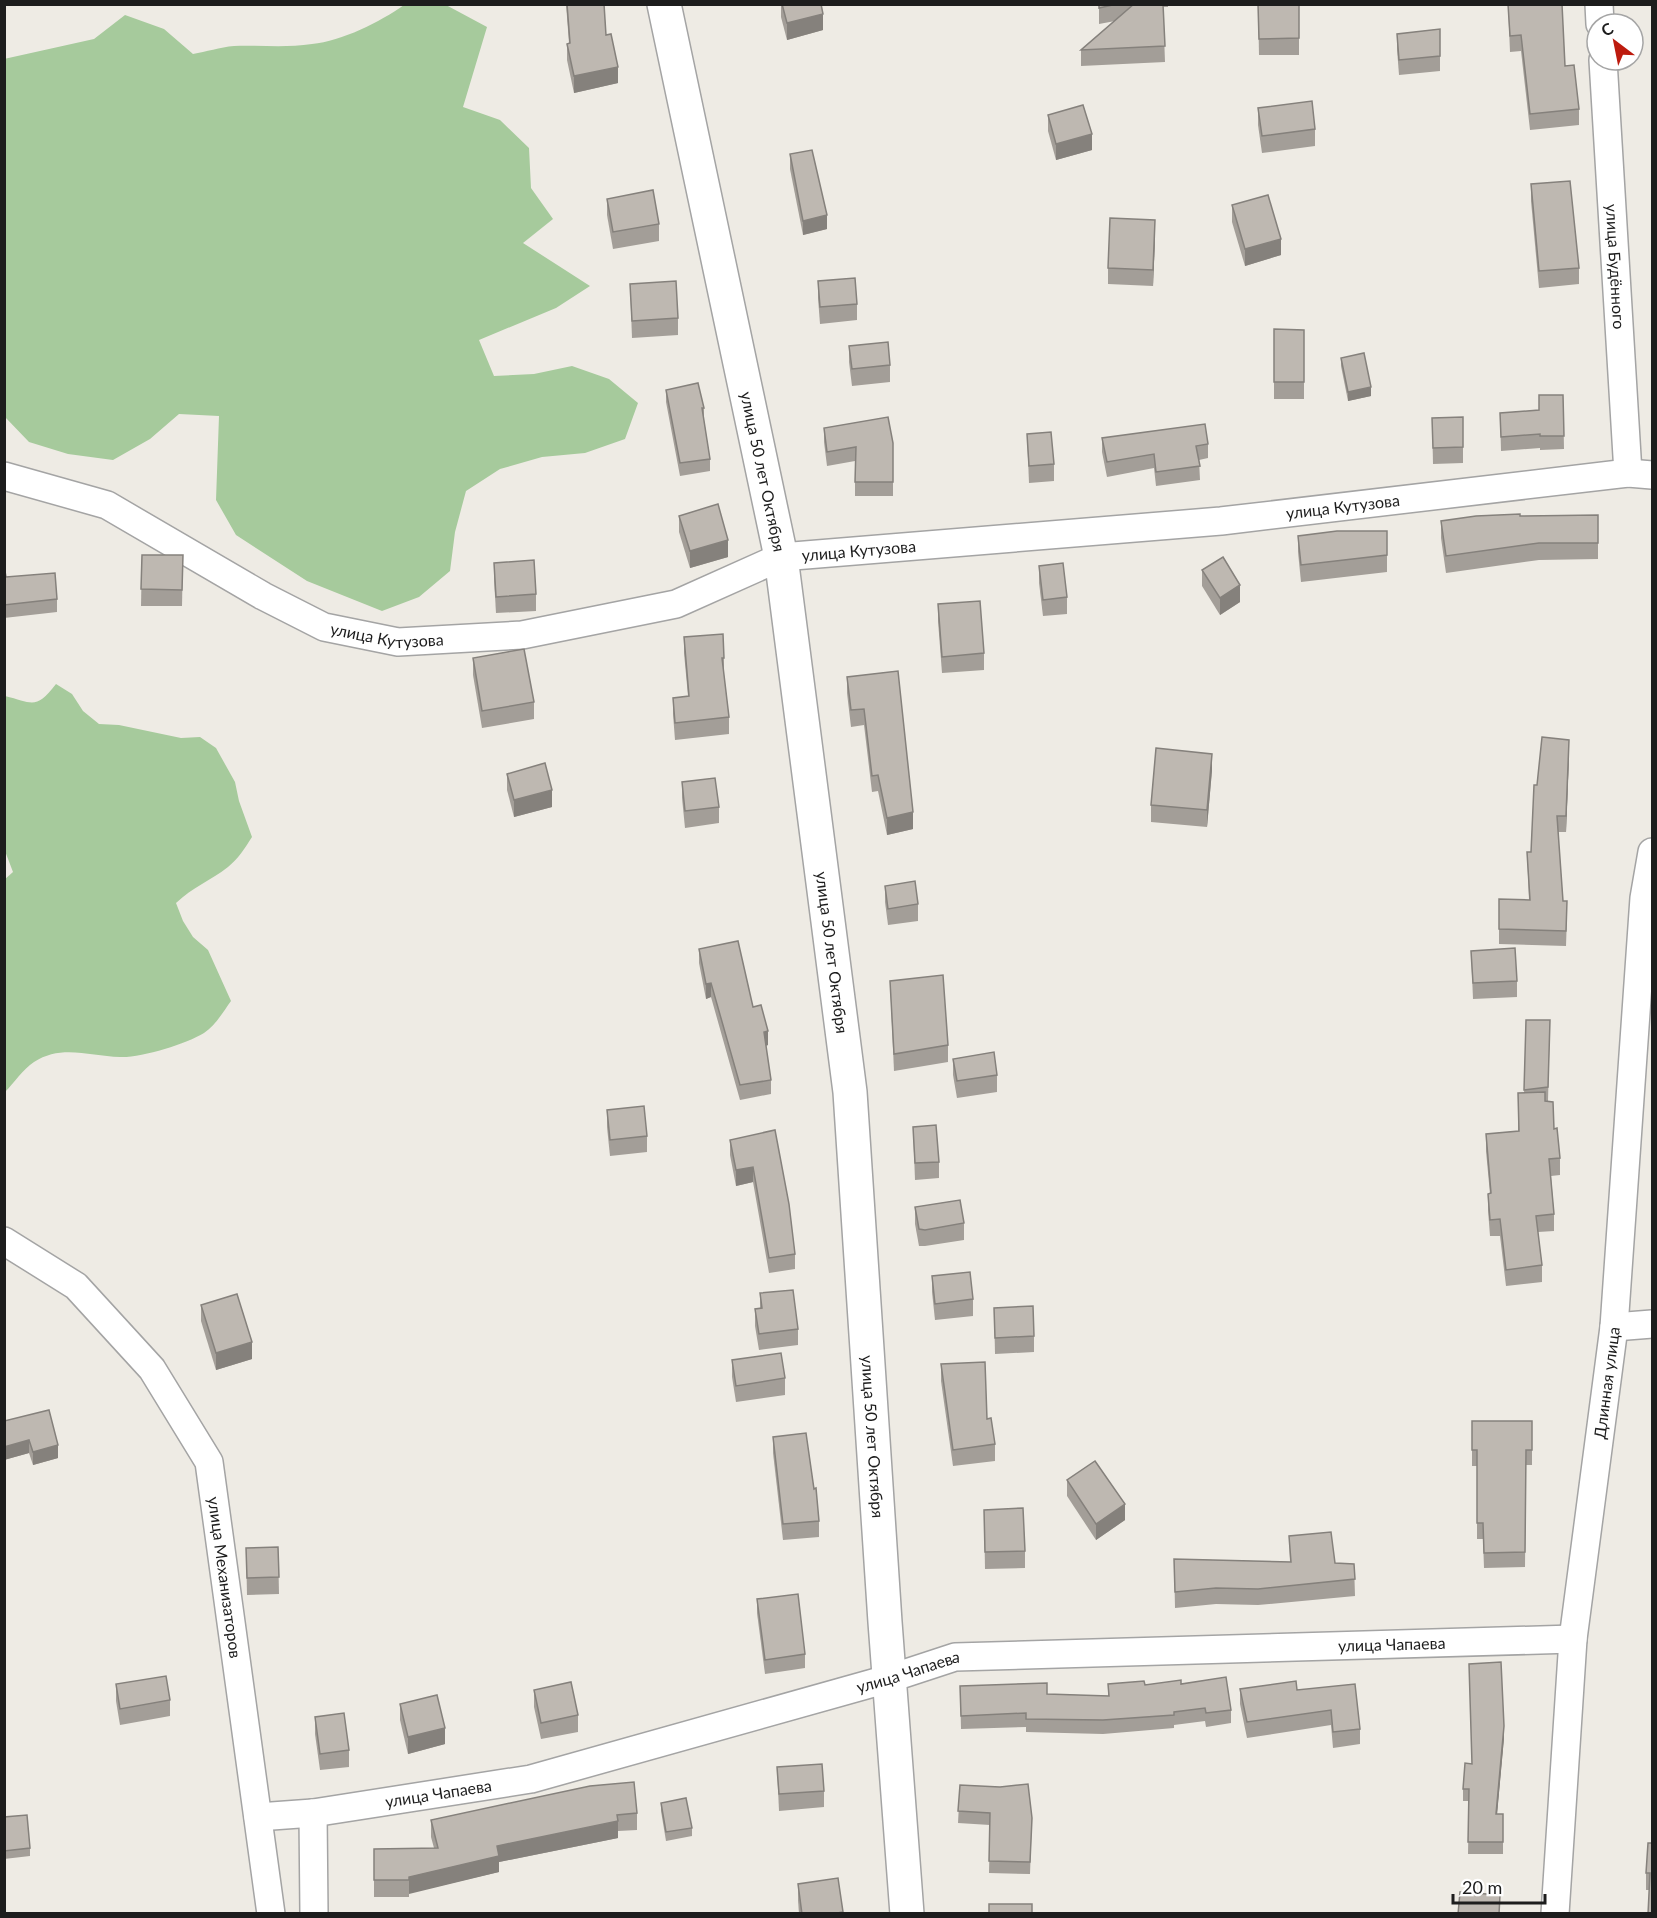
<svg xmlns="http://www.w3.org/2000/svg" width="1657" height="1918" viewBox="0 0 1657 1918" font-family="Lato,sans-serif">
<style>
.forest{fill:#a6ca9c}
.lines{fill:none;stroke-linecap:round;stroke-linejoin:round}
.minor-casing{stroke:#a4a4a4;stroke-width:30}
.tertiary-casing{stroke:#a4a4a4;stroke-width:36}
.minor{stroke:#fff;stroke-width:27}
.tertiary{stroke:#fff;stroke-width:33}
.wall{fill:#a39e98}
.shaded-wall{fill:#85817c}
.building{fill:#beb8b1;stroke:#85817c;stroke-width:1.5}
.labels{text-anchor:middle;stroke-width:4.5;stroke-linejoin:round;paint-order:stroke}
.street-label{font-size:16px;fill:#1d1d1d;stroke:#fff}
</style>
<rect width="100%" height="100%" fill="#eeebe4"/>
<g class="forest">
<path d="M404 5H446L487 27 463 107 500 120 529 148 531 188 553 219 523 243 590 286 556 308 479 340 494 376 534 374 572 366 609 379 638 403 625 439 585 453 542 457 500 469 466 491 455 532 450 571 419 597 382 611 307 581 236 535 216 500 219 416 179 414 150 439 113 460 68 454 29 442 5 417 4 59 94 39 125 15 164 29 193 54C206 52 220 47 234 46 260 45 286 48 312 44 342 41 380 22 404 5Z"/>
<path d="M56 684 72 694 83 711 99 724 119 725 181 738 200 737 216 748 235 782 239 801 252 837C245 848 238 859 228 867 210 881 193 887 176 903L183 921 193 937 208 950 231 1001C223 1012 215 1026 204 1033 186 1044 141 1058 120 1057 90 1056 61 1044 34 1062 23 1069 14 1083 5 1092L4 880 13 872 5 851V696C33 703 36 710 56 684Z"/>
</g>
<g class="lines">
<g class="minor-casing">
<g id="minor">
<path d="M1599 4 1600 24"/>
<path id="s1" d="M1603 60 1628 473"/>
<path id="s2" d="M4 476 107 505 263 596 324 627 398 642 522 635 676 604 781 557 1221 521 1628 473 1652 475"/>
<path id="s3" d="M4 1241 76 1286 152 1369 209 1462 271 1914"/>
<path d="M1614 1327 1652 1324"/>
<path d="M313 1813 314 1914"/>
<path id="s4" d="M258 1817 313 1813 531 1779 891 1678 955 1657 1573 1639"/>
<path id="s5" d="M1555 1914 1573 1639 1614 1327 1644 898 1652 852"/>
</g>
</g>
<g class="tertiary-casing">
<g id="tertiary">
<path id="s6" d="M664 4 781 557 850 1092 885 1622 907 1914"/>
</g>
</g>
<use href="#minor" class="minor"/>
<use href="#tertiary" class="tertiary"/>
</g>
<g class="wall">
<path d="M566 4H604L606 35 618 83 574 93 567 60V44L569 43Z"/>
<path d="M781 4H821L823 30 787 40 781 17Z"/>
<path d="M1099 4H1168V7H1163L1165 62 1081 66V50L1115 21 1099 24Z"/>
<path d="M1258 4H1299V55H1259Z"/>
<path d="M1508 4H1562L1565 66 1579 109V125L1530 130 1521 51 1510 52Z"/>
<path d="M1440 29V71L1399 75 1397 49V34Z"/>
<path d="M1258 108 1315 129V146L1262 153 1258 125Z"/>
<path d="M1048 115 1092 150 1056 160 1048 131Z"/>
<path d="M790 154 827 229 803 235 790 169Z"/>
<path d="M1531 184 1579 268V284L1539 288 1531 201Z"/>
<path d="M607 199 659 224V241L613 249 607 215Z"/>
<path d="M1232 205 1281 255 1245 266 1232 222Z"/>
<path d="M1155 237 1153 286 1108 284V268Z"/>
<path d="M818 281 857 304V320L820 324 818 298Z"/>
<path d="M630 284 678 318V335L632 338Z"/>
<path d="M1274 329 1304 330V399H1274Z"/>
<path d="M849 346 890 365V382L852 386 849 362Z"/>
<path d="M1341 358 1371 396 1348 401 1341 366Z"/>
<path d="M666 390 704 408V420L710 459V471L680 476 666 402Z"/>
<path d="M1563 395 1564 449 1540 450V448L1501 451 1500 413 1539 410Z"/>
<path d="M1463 417V463L1433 464 1432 418Z"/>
<path d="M824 428 893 443V496H855V461L827 466 824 442Z"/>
<path d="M1027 434 1054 464V481L1029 483Z"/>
<path d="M1102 438 1208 444V458L1199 460 1200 480 1156 486 1154 468 1107 477 1102 452Z"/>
<path d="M1598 515V559L1539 560 1446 573 1441 538V521L1520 516Z"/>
<path d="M679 516 728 557 690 568 679 532Z"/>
<path d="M1387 531V572L1301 582 1298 552V536Z"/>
<path d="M142 555H183L182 606H141Z"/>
<path d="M494 563 536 594V611L496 613 494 579Z"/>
<path d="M4 565 6 577 57 599V612L4 618Z"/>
<path d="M1039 566 1067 597V614L1043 616 1039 583Z"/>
<path d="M1202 570 1240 602 1220 615 1202 586Z"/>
<path d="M938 604 984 653V670L942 673 938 621Z"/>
<path d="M684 637 724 658V675L729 717V734L675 740 673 714V698L688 696 684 653Z"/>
<path d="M473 658 534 702V719L482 728 473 675Z"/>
<path d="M898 671 913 829 887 835 878 791 872 792 864 725 851 727 847 693V677Z"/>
<path d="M1569 755 1566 832H1558L1563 901 1567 916 1566 946 1499 944V929L1529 900 1527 852H1531L1537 785Z"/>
<path d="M1212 770 1207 827 1151 822V805Z"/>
<path d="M507 774 552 807 514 817 507 790Z"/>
<path d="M682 782 719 807V823L685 828 682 798Z"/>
<path d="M885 886 918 904V921L888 925 885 902Z"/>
<path d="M699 949 753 1007 768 1045 766 1046 771 1080V1094L740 1100 711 997 706 999 699 963Z"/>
<path d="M1471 951 1517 981V997L1473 999Z"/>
<path d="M890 981 948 1045V1062L894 1071Z"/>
<path d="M1526 1020H1550L1548 1101 1560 1158V1175L1551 1176 1554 1214V1231L1538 1232 1542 1265V1282L1506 1286 1500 1236H1490L1488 1210V1194H1490L1486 1151V1134L1518 1131V1093H1524Z"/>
<path d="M953 1059 997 1075V1092L957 1098 953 1075Z"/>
<path d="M607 1110 647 1136V1152L610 1156 607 1127Z"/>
<path d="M913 1127 939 1162V1178L915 1180Z"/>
<path d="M730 1140 789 1204 795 1254V1269L769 1273 753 1182 736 1186 730 1155Z"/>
<path d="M915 1207 964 1223V1240L925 1246H919L915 1224Z"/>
<path d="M932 1276 973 1299V1316L935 1320 932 1292Z"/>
<path d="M760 1293 798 1329V1345L759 1350 755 1326V1309L760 1308Z"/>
<path d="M201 1305 252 1359 216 1370 201 1321Z"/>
<path d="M994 1308 1034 1336V1352L995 1354Z"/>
<path d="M732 1360 785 1378V1395L736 1402 732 1377Z"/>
<path d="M941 1364 987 1419 995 1444V1461L953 1466 941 1381Z"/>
<path d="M49 1410 58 1458 33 1465 29 1453 4 1460Z"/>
<path d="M1472 1421H1532V1465H1526L1525 1567 1484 1568 1483 1539H1477V1466H1472Z"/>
<path d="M773 1437 814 1489 819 1521V1537L783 1540 773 1453Z"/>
<path d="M1067 1480 1125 1520 1096 1540 1067 1496Z"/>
<path d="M984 1510 1025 1551V1568L985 1569Z"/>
<path d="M1289 1536 1335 1563 1354 1564 1355 1596 1258 1605 1216 1604 1175 1608 1174 1559 1290 1562Z"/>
<path d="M278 1547 279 1594 247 1595 246 1548Z"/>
<path d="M757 1599 805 1654V1668L765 1674 757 1613Z"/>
<path d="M116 1684 170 1700V1716L120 1725 116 1701Z"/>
<path d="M1108 1684H1181L1231 1710V1723L1206 1727 1205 1721 1174 1725V1728L1103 1734 1026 1732V1727L961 1729 960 1686 1047 1694 1108 1696Z"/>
<path d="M1240 1689 1297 1690 1360 1729V1744L1333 1748 1331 1725 1247 1738 1240 1704Z"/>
<path d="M534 1690 578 1715V1732L541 1739 534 1707Z"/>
<path d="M400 1704 445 1744 408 1754 400 1720Z"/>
<path d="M315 1717 349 1750V1767L320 1770 315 1734Z"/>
<path d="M1504 1738 1497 1814H1503V1854H1468L1469 1801H1463V1789L1472 1764Z"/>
<path d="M777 1767 824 1791V1807L779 1811Z"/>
<path d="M960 1785 1032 1818 1030 1874 989 1873 990 1825 958 1823Z"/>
<path d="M661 1803 692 1828V1836L666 1841 661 1811Z"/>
<path d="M637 1813V1830L618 1831V1838L499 1862V1872L409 1893V1897H374V1849L434 1848 431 1837V1820Z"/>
<path d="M4 1817 30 1848V1856L4 1859Z"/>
<path d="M1653 1843 1649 1890H1646V1873Z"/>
<path d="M838 1878 843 1914H799L798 1900V1884Z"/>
</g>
<g class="shaded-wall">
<path d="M823 14V30L787 40V23Z"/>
<path d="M618 67V83L574 93V76Z"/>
<path d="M1092 134V150L1056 160V144Z"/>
<path d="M827 215V229L803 235V221Z"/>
<path d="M1155 220V237L1153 286V270Z"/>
<path d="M1281 239V255L1245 266V249Z"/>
<path d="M1371 387V396L1348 401V392Z"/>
<path d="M728 540V557L690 568V551Z"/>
<path d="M1240 585V602L1220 615V598Z"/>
<path d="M1569 740V755L1566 832V816Z"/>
<path d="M1212 754V770L1207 827V810Z"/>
<path d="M552 790V807L514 817V800Z"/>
<path d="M913 812V829L887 835V818Z"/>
<path d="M711 983V997L706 999V984Z"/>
<path d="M768 1031V1045L764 1046V1032Z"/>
<path d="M753 1167V1182L736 1186V1170Z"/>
<path d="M252 1342V1359L216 1370V1353Z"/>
<path d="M29 1440V1453L4 1460V1447Z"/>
<path d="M58 1445V1458L33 1465V1452Z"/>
<path d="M1125 1504V1520L1096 1540V1524Z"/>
<path d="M1504 1726V1738L1496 1826V1814Z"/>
<path d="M445 1728V1744L408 1754V1737Z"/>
<path d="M618 1821V1838L499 1862V1872L409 1894V1877L497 1846Z"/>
</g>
<g class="building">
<path d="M567 4H604L606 35 611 34 618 67 574 76 567 44 570 43Z"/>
<path d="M782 4H821L823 14 787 23Z"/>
<path d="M1099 4H1117L1099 8Z"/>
<path d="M1134 4H1163L1165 46 1081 50Z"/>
<path d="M1258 4H1299V38L1259 39Z"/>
<path d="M1508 4H1562L1565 66 1574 65 1579 109 1530 114 1521 35 1510 36Z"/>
<path d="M1440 29V56L1399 60 1397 34Z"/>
<path d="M1312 101 1315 129 1262 136 1258 108Z"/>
<path d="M1083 105 1092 134 1056 144 1048 115Z"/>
<path d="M812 150 827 215 803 221 790 154Z"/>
<path d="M1570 181 1579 268 1539 271 1531 184Z"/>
<path d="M653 190 659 224 613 232 607 199Z"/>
<path d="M1268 195 1281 239 1245 249 1232 205Z"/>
<path d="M1110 218 1155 220 1153 270 1108 268Z"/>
<path d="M855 278 857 304 820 307 818 281Z"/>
<path d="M676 281 678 318 632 321 630 284Z"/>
<path d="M1274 329 1304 330V382H1274Z"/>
<path d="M888 342 890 365 852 369 849 346Z"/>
<path d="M1364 353 1371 387 1348 392 1341 358Z"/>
<path d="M698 383 704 408H702L710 459 680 463 666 390Z"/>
<path d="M1539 395H1563L1564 436H1540V434L1501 437 1500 413 1539 410Z"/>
<path d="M888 417 893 443V482H855L856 447 827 452 824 428Z"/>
<path d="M1463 417V447L1433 448 1432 418Z"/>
<path d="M1205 424 1208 444 1196 446 1200 466 1156 472 1154 454 1107 462 1102 438Z"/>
<path d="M1051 432 1054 464 1029 466 1027 434Z"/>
<path d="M718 504 728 540 690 551 679 516Z"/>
<path d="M1520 514V516L1598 515V543H1539L1446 556 1441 521 1476 516Z"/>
<path d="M1337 531H1387V555L1301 565 1298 536Z"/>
<path d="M142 555H183L182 590 141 589Z"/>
<path d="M1223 557 1240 585 1220 598 1202 570Z"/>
<path d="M534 560 536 594 496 597 494 563Z"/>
<path d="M1063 563 1067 597 1043 600 1039 566Z"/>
<path d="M4 565 6 577 55 573 57 599 4 605Z"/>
<path d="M980 601 984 653 942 657 938 604Z"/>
<path d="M723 634 724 658H722L729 717 675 723 673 698 689 696 684 637Z"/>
<path d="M524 649 534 702 482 711 473 658Z"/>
<path d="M898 671 913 812 887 818 878 775 872 776 864 709 851 710 847 677Z"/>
<path d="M1542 737 1569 740 1566 816H1557L1563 901H1567L1566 931 1499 929V899L1530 900 1527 852H1531L1534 785H1537Z"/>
<path d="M1156 748 1212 754 1207 810 1151 805Z"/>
<path d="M545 763 552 790 514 800 507 774Z"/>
<path d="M715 778 719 807 685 811 682 782Z"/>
<path d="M915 881 918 904 888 909 885 886Z"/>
<path d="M738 941 753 1007 761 1005 768 1031 764 1032 771 1080 740 1085 711 983 706 984 699 949Z"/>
<path d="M1515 948 1517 981 1473 983 1471 951Z"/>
<path d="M943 975 948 1045 894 1054 890 981Z"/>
<path d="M1526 1020H1550L1548 1087 1524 1090Z"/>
<path d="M994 1052 997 1075 957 1081 953 1059Z"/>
<path d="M1545 1092V1101L1553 1102 1554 1129 1557 1128 1560 1158 1549 1159 1554 1214 1536 1216 1542 1265 1506 1270 1500 1219 1490 1220 1488 1194 1491 1193 1486 1134 1519 1131 1518 1093Z"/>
<path d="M644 1106 647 1136 610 1140 607 1110Z"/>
<path d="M936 1125 939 1162 915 1163 913 1127Z"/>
<path d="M775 1130 789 1204 795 1254 769 1258 753 1167 736 1170 730 1140Z"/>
<path d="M960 1200 964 1223 925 1230 919 1229 915 1207Z"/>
<path d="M970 1272 973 1299 935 1304 932 1276Z"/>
<path d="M793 1290 798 1329 759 1334 755 1309 762 1308 760 1293Z"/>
<path d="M237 1294 252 1342 216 1353 201 1305Z"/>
<path d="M1033 1306 1034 1336 995 1338 994 1308Z"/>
<path d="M781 1353 785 1378 736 1386 732 1360Z"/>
<path d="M985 1362 987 1419 991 1418 995 1444 953 1450 941 1364Z"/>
<path d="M49 1410 58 1445 33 1452 29 1440 4 1447V1421Z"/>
<path d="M1472 1421H1532V1450H1526L1525 1552 1484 1553 1483 1523H1477V1450H1472Z"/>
<path d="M806 1433 814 1489 816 1488 819 1521 783 1524 773 1437Z"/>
<path d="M1095 1461 1125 1504 1096 1524 1067 1480Z"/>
<path d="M1023 1508 1025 1551 985 1552 984 1510Z"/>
<path d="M1331 1532 1335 1563 1354 1564 1355 1579 1258 1589 1216 1588 1175 1592 1174 1559 1291 1562 1289 1536Z"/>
<path d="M278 1547 279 1577 247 1578 246 1548Z"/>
<path d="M798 1594 805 1654 765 1660 757 1599Z"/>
<path d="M1501 1662 1504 1726 1496 1814H1503V1842H1468L1469 1789H1463L1465 1763 1472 1764 1469 1664Z"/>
<path d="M166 1676 170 1700 120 1709 116 1684Z"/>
<path d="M1226 1677 1231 1710 1206 1713 1205 1708 1174 1712V1715L1103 1720 1026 1719V1713L961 1716 960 1686 1047 1683V1694L1109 1696 1108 1684 1144 1681 1145 1685 1181 1680V1684Z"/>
<path d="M1296 1681 1297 1690 1355 1684 1360 1729 1333 1732 1331 1710 1247 1722 1240 1689Z"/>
<path d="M571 1682 578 1715 541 1723 534 1690Z"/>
<path d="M437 1695 445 1728 408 1737 400 1704Z"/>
<path d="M344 1713 349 1750 320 1754 315 1717Z"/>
<path d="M822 1764 824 1791 779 1794 777 1767Z"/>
<path d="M634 1782 637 1813 617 1815 618 1821 497 1846 499 1856 409 1877V1880H374V1849L438 1848 431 1820 590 1786Z"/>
<path d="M1028 1784 1032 1818 1030 1862 989 1861 990 1813 958 1811 960 1785 1000 1787Z"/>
<path d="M686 1798 692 1828 666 1832 661 1803Z"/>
<path d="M27 1815 30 1848 4 1851V1817Z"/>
<path d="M1648 1843H1653V1914H1648L1650 1873H1646Z"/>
<path d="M838 1878 843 1912 831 1914H802L798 1884Z"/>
<path d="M1460 1892 1500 1895 1499 1914H1458Z"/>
<rect x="989" y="1904" width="43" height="10"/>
</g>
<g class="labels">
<g class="street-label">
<text dy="6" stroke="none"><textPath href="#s1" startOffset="207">улица Будённого</textPath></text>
<text dy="6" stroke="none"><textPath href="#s6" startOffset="478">улица 50 лет Октября</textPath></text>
<text dy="6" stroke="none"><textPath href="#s2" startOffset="1392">улица Кутузова</textPath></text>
<text dy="6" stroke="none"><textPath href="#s2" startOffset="906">улица Кутузова</textPath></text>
<text dy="6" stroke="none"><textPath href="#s2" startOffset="420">улица Кутузова</textPath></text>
<text dy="6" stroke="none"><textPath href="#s6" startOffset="964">улица 50 лет Октября</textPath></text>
<text dy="6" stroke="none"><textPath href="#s5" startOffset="534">Длинная улица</textPath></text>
<text dy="6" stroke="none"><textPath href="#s6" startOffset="1450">улица 50 лет Октября</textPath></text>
<text dy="6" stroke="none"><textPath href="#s3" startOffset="423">улица Механизаторов</textPath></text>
<text dy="6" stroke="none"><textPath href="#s4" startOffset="1154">улица Чапаева</textPath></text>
<text dy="6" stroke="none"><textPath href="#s4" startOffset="668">улица Чапаева</textPath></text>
<text dy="6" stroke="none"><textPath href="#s4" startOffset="182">улица Чапаева</textPath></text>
</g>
</g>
<rect width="1657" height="1918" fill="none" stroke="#1d1d1d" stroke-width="12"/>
<g transform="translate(1615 42) rotate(328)"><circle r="28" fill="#ffffff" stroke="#a5a5a5" stroke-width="1.5"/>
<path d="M0-4.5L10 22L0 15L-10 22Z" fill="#bd1b0e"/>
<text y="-9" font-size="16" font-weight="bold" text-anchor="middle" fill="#1d1d1d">С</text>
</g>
<path d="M1453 1894v9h92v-9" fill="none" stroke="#1d1d1d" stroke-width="3"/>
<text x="1462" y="1894" font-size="18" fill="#1d1d1d" stroke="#ffffff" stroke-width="4.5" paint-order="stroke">20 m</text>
</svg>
